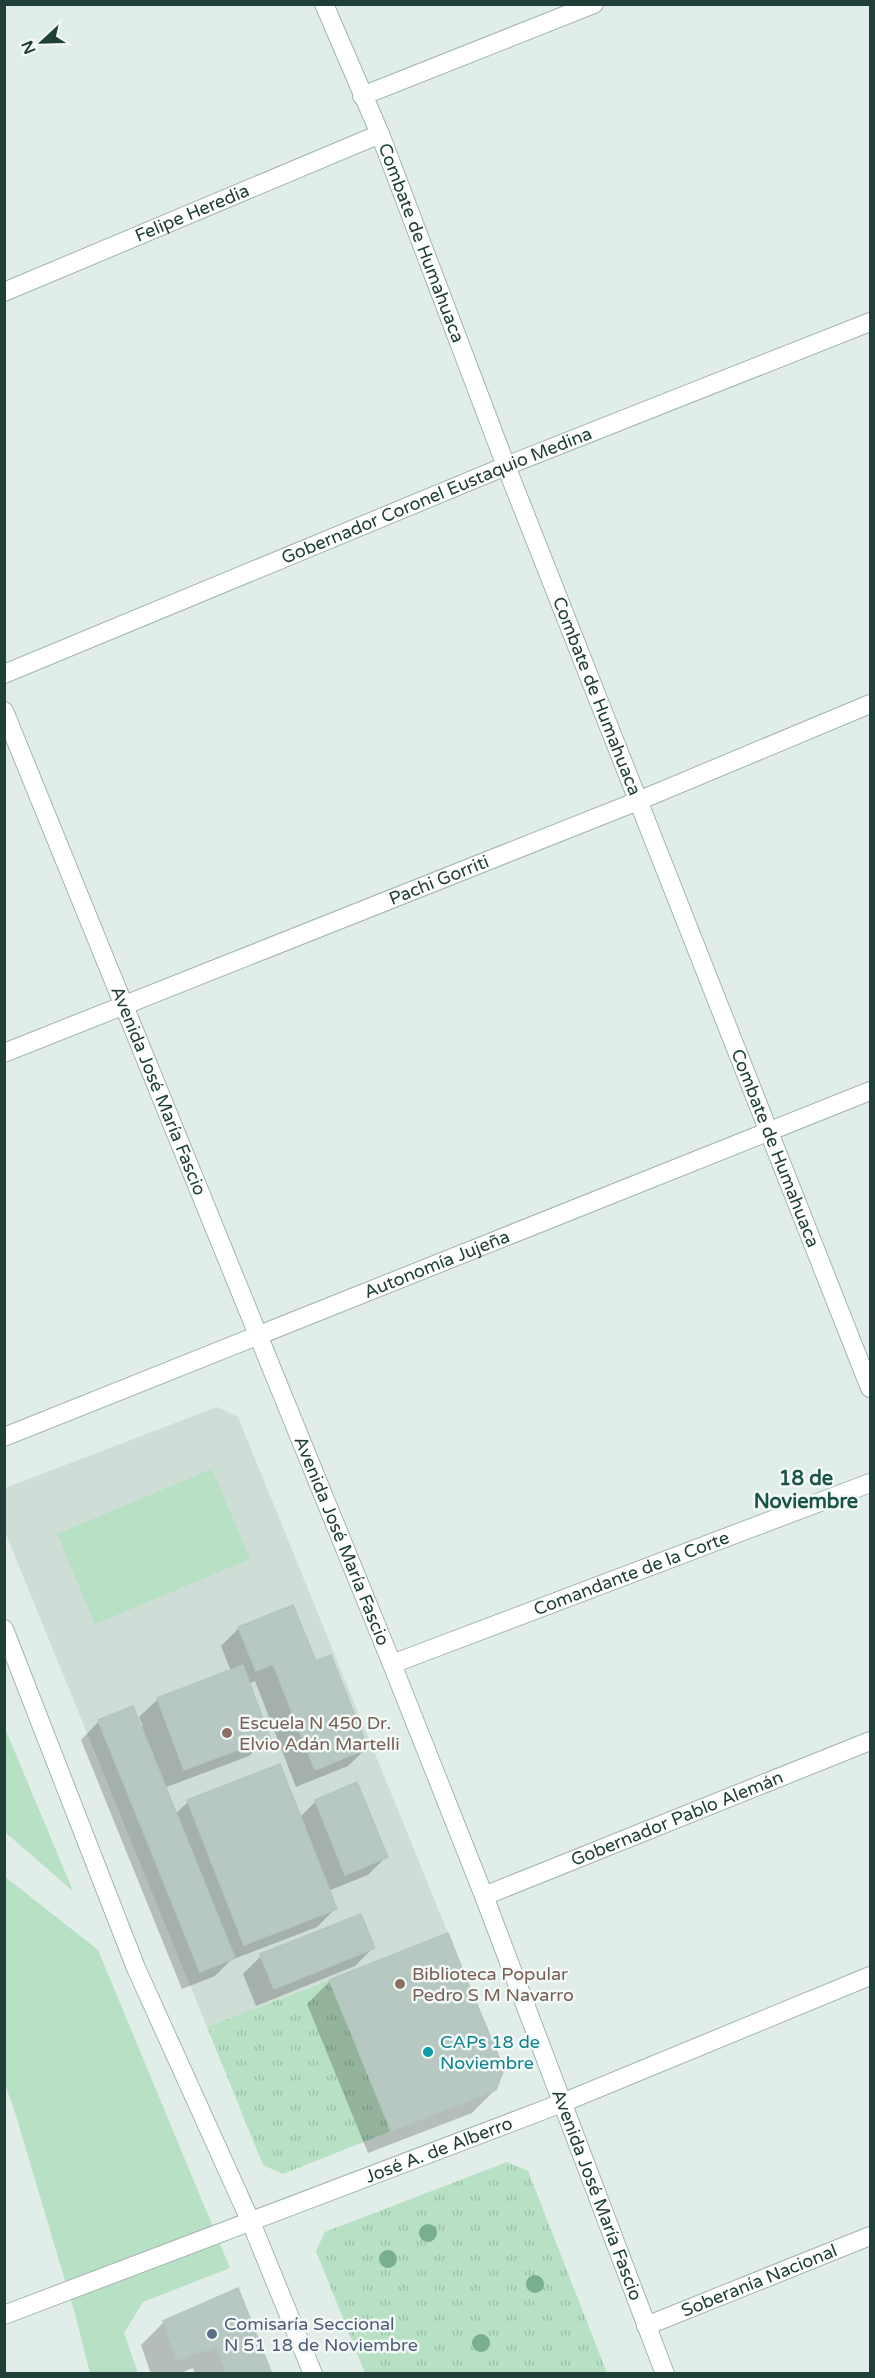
<svg xmlns="http://www.w3.org/2000/svg" width="875" height="2378" viewBox="0 0 875 2378" font-family="'Varela Round',sans-serif">
<style>
.built{fill:#cfddd7}
.grass{fill:#b8e0c4}
.park{fill:url(#park-tufts)}
.shadow{fill:#0003}
.building{fill:#b6c8c1;stroke:#b3c7bf;stroke-width:1.5}
.lines{fill:none;stroke-linecap:round;stroke-linejoin:round}
.minor-casing{stroke:#a3b5b0;stroke-width:20}
.minor{stroke:#fff;stroke-width:18}
.tree{fill:#7aae91}
.education-dot{fill:#8d6e63;stroke:#f2f9f6;stroke-width:2}
.culture-dot{fill:#0f9aa8;stroke:#f2f9f6;stroke-width:2}
.service-dot{fill:#5c6f8a;stroke:#f2f9f6;stroke-width:2}
.labels{text-anchor:middle;stroke-width:5;stroke-linejoin:round;paint-order:stroke}
.street-label{font-size:18px;fill:#203f38;stroke:#f2f9f6}
.education-label{font-size:18px;fill:#785e54;stroke:#f2f9f6;text-anchor:start}
.culture-label{font-size:18px;fill:#0d838f;stroke:#f2f9f6;text-anchor:start}
.service-label{font-size:18px;fill:#4e5e75;stroke:#f2f9f6;text-anchor:start}
.neighbourhood-label{font-size:20px;font-weight:bold;fill:#1a5347;stroke:#f2f9f6}
</style>
<defs>
<pattern id="park-tufts" width="24" height="20" patternUnits="userSpaceOnUse" patternTransform="scale(1.5)"><rect width="24" height="20" fill="#b8e0c4"/><path d="M3 7l-1-3M5 7V3M7 7l1-3M15 17l-1-3M17 17v-4M19 17l1-3" fill="none" stroke="#9ec1a9"/></pattern>
</defs>
<rect width="100%" height="100%" fill="#e1ede8"/>
<path class="built" d="M217 1407 238 1417 448 1933 207 2027 5 1532V1488Z"/>
<g class="grass">
<path d="M212 1469 250 1559 95 1624 57 1534Z"/>
<path d="M4 1726 73 1891 5 1832Z"/>
<path d="M4 1876 98 1950 230 2268 143 2302 124 2333 138 2373H90L75 2314 14 2109 5 2085Z"/>
</g>
<g class="park">
<path d="M329 1980 391 2131 283 2174 263 2165 207 2027Z"/>
<path d="M507 2162 528 2171 607 2373H365L316 2251 325 2232Z"/>
</g>
<g class="shadow">
<path d="M239 1628 315 1663 367 1748 348 1766 296 1787 255 1681 248 1684 268 1737 249 1756 164 1788 175 1814 188 1802 299 1818 316 1801 387 1856 368 1875 328 1891 335 1909 317 1927 231 1960 215 1976 182 1989 81 1740 99 1721 143 1726 139 1717 158 1699 231 1671 221 1646Z"/>
<path d="M373 1948 355 1966 256 2006 243 1974 261 1956Z"/>
<path d="M330 1981 495 2090 472 2113 368 2153 307 2004Z"/>
<path d="M237 2290 270 2374H195L193 2368 178 2374H151L141 2345 164 2322Z"/>
</g>
<g class="building">
<path d="M293 1605 316 1661 331 1655 368 1748 315 1770 273 1664 256 1671 238 1627Z"/>
<path d="M243 1665 270 1738 184 1770 157 1698Z"/>
<path d="M133 1706 235 1958 200 1972 98 1720Z"/>
<path d="M280 1764 337 1909 244 1945 187 1800Z"/>
<path d="M357 1782 388 1857 345 1875 315 1800Z"/>
<path d="M361 1914 375 1948 274 1989 260 1954Z"/>
<path d="M448 1933 470 1988 352 2035 329 1980Z"/>
<path d="M470 1988 504 2069 496 2090 391 2131 352 2035Z"/>
<path d="M238 2288 272 2374H227L216 2347 177 2360 163 2321Z"/>
</g>
<g class="lines">
<g class="minor-casing">
<g id="minor">
<path id="s1" d="M324 4 380 134 506 466 870 1388"/>
<path d="M362 96 594 4"/>
<path id="s2" d="M4 292 380 134"/>
<path id="s3" d="M4 674 506 466 870 322"/>
<path id="s4" d="M4 711 392 1664 484 1896 665 2374"/>
<path id="s5" d="M4 1053 638 801 870 704"/>
<path id="s6" d="M4 1437 870 1091"/>
<path d="M4 1629 136 1968 250 2220 313 2374"/>
<path id="s7" d="M392 1664 870 1483"/>
<path id="s8" d="M484 1896 870 1741"/>
<path id="s9" d="M4 2315 562 2103 870 1976"/>
<path id="s10" d="M646 2326 870 2236"/>
</g>
</g>
<use href="#minor" class="minor"/>
</g>
<g class="tree">
<circle cx="428" cy="2233" r="9"/>
<circle cx="388" cy="2259" r="9"/>
<circle cx="535" cy="2284" r="9"/>
<circle cx="481" cy="2343" r="9"/>
</g>
<g class="education-dot">
<circle cx="227" cy="1733" r="6"/>
<circle cx="400" cy="1984" r="6"/>
</g>
<circle class="culture-dot" cx="428" cy="2052" r="6"/>
<circle class="service-dot" cx="212" cy="2334" r="6"/>
<g class="labels">
<g class="street-label">
<text dy="6" stroke="none"><textPath href="#s2" startOffset="204">Felipe Heredia</textPath></text>
<text dy="6" stroke="none"><textPath href="#s1" startOffset="258">Combate de Humahuaca</textPath></text>
<text dy="6" stroke="none"><textPath href="#s3" startOffset="468">Gobernador Coronel Eustaquio Medina</textPath></text>
<text dy="6" stroke="none"><textPath href="#s1" startOffset="744">Combate de Humahuaca</textPath></text>
<text dy="6" stroke="none"><textPath href="#s5" startOffset="468">Pachi Gorriti</textPath></text>
<text dy="6" stroke="none"><textPath href="#s4" startOffset="410">Avenida José María Fascio</textPath></text>
<text dy="6" stroke="none"><textPath href="#s1" startOffset="1230">Combate de Humahuaca</textPath></text>
<text dy="6" stroke="none"><textPath href="#s6" startOffset="466">Autonomía Jujeña</textPath></text>
<text dy="6" stroke="none"><textPath href="#s4" startOffset="896">Avenida José María Fascio</textPath></text>
<text dy="6" stroke="none"><textPath href="#s7" startOffset="256">Comandante de la Corte</textPath></text>
<text dy="6" stroke="none"><textPath href="#s8" startOffset="208">Gobernador Pablo Alemán</textPath></text>
<text dy="6" stroke="none"><textPath href="#s9" startOffset="465">José A. de Alberro</textPath></text>
<text dy="6" stroke="none"><textPath href="#s4" startOffset="1598">Avenida José María Fascio</textPath></text>
<text dy="6" stroke="none"><textPath href="#s10" startOffset="122">Soberanía Nacional</textPath></text>
</g>
<g class="education-label">
<text x="239" y="1729">Escuela N 450 Dr.<tspan x="239" dy="21">Elvio Adán Martelli</tspan></text>
<text x="412" y="1980">Biblioteca Popular<tspan x="412" dy="21">Pedro S M Navarro</tspan></text>
</g>
<g class="culture-label">
<text x="440" y="2048">CAPs 18 de<tspan x="440" dy="21">Noviembre</tspan></text>
</g>
<g class="service-label">
<text x="224" y="2330">Comisaría Seccional<tspan x="224" dy="21">N 51 18 de Noviembre</tspan></text>
</g>
<g class="neighbourhood-label">
<text x="806" y="1485">18 de<tspan x="806" dy="23">Noviembre</tspan></text>
</g>
</g>
<rect width="875" height="2378" fill="none" stroke="#203f38" stroke-width="12"/>
<g transform="translate(42 42) rotate(248)" stroke="#f2f9f6" stroke-width="4.5" paint-order="stroke">
<path d="M0-4.5L10 22L0 15L-10 22Z" fill="#203f38"/>
<text y="-9" font-size="16" font-weight="bold" text-anchor="middle" fill="#203f38">N</text>
</g>
</svg>
